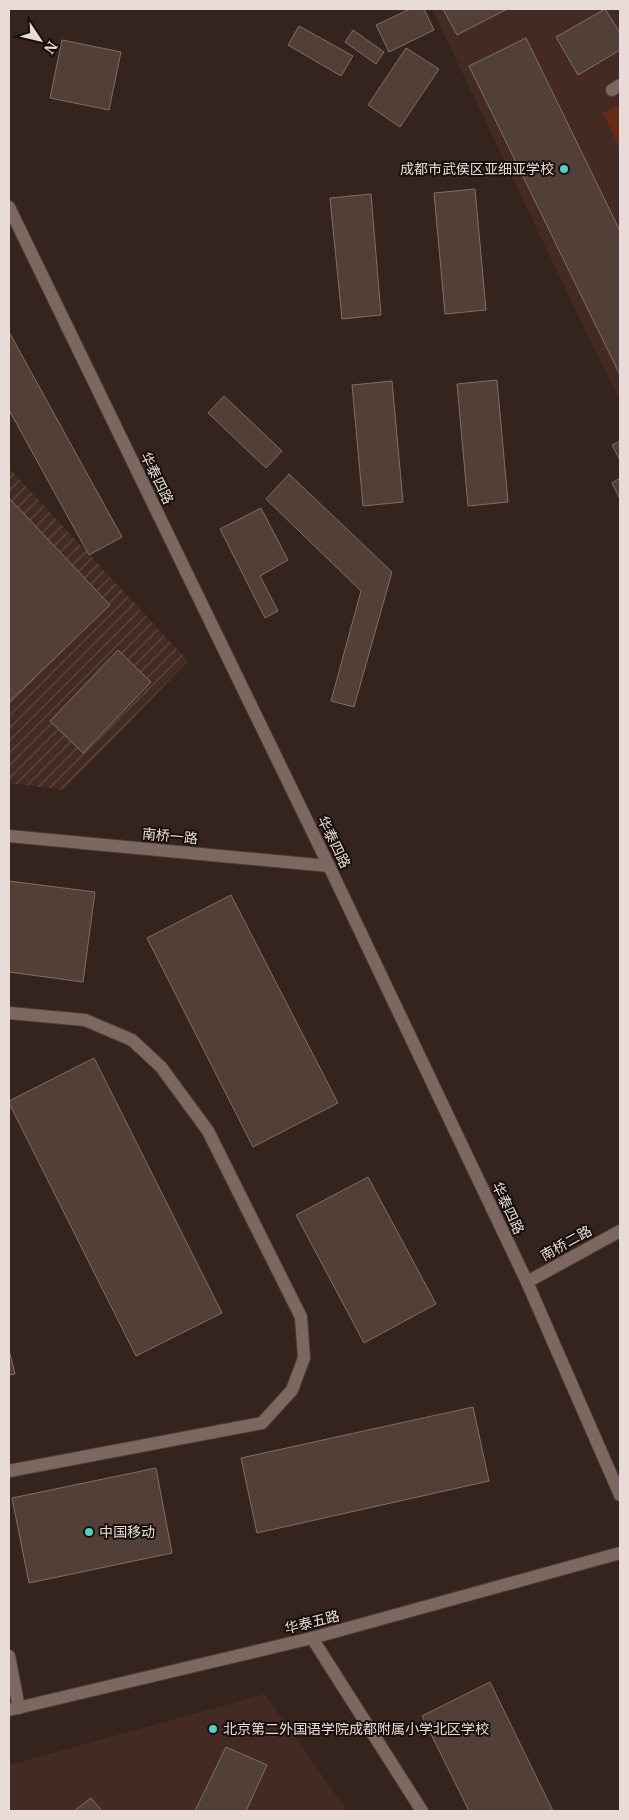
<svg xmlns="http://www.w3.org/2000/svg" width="629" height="1820" viewBox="0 0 629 1820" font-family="Merriweather,'Noto Sans SC',serif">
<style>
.built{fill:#432b23}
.industrial{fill:url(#industrial-furrows)}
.grass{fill:#652b17}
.building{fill:#523f38;stroke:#836e66}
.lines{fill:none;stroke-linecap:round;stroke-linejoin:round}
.service-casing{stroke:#4d3e39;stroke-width:14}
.minor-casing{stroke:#4d3e39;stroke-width:14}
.service{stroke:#7d6861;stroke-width:12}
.minor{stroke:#7d6861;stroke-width:12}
.poi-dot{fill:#55cec6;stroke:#170f0c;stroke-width:2}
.labels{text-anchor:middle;stroke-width:4;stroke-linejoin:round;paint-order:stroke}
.poi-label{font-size:14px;fill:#e9dcd8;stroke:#170f0c;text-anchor:start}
.street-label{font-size:14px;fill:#e9dcd8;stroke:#170f0c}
</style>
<defs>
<pattern id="industrial-furrows" width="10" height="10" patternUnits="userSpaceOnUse" patternTransform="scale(1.25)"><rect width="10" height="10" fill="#432b23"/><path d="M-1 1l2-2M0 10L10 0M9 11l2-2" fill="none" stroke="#5e4942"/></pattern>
</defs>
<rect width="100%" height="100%" fill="#35231d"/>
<g class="built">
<path d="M432 9H620V400L585 330Z"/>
<path d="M265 1694 347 1811H9V1765Z"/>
</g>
<path class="industrial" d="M9 468 188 661 64 790 9 783Z"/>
<path class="grass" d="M620 105V149L603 113Z"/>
<g class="building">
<path d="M410 9H424L434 30 389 52 376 25Z"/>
<path d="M443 9H507L457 35Z"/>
<path d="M605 9 620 33V50L578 75 556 37Z"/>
<path d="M299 26 353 56 341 76 288 45Z"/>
<path d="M353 30 384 52 376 64 345 42Z"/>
<path d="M526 38 620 231V375L469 66Z"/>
<path d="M62 40 121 52 109 110 50 98Z"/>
<path d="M406 48 439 69 400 127 368 105Z"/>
<path d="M475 189 486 310 445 314 434 193Z"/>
<path d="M371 194 381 315 342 319 330 198Z"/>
<path d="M9 332 122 537 89 555 9 410Z"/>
<path d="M497 380 508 502 468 506 457 384Z"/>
<path d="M392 381 403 502 363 506 352 385Z"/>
<path d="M224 396 282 451 266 468 208 413Z"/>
<path d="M620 441V460L612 445Z"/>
<path d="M289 474 392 572 354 707 331 701 361 591 266 499Z"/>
<path d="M620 478V499L612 483Z"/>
<path d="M9 498 110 605 9 702Z"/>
<path d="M261 508 288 560 260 576 278 611 265 618 220 529Z"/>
<path d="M118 650 151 682 83 753 50 721Z"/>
<path d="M9 881 95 892 83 982 9 972Z"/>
<path d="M231 895 338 1103 253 1147 147 938Z"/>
<path d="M94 1058 222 1313 136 1356 9 1103V1101Z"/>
<path d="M368 1177 436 1304 364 1343 296 1215Z"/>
<path d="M9 1350 15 1374 9 1375Z"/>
<path d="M473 1407 489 1481 257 1533 241 1458Z"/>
<path d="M156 1468 172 1553 29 1583 12 1498Z"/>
<path d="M490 1682 553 1811H469L422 1716Z"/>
<path d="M226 1747 267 1765 246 1811H195Z"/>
<path d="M91 1798 102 1811H74Z"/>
</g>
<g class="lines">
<g class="service-casing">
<g id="service">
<path d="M612 90 620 85"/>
<path d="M9 1013 85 1020 132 1040 161 1067 208 1131 301 1317 304 1358 292 1390 262 1423 9 1471"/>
<path d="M312 1638 422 1811"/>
<path d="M9 1656 19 1708"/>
</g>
</g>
<g class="minor-casing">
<g id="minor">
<path d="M9 207 329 866 527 1282 620 1495"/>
<path d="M9 836 329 866"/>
<path d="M527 1282 620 1231"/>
<path d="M9 1710 312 1638 620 1553"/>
</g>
</g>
<use href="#service" class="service"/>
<use href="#minor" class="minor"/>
</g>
<g class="poi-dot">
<circle cx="564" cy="169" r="5"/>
<circle cx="89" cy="1532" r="5"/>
<circle cx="213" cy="1729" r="5"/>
</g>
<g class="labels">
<g class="poi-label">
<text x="554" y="174" text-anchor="end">成都市武侯区亚细亚学校</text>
<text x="99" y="1537">中国移动</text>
<text x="223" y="1734">北京第二外国语学院成都附属小学北区学校</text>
</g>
<g class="street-label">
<text transform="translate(157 478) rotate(64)" y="5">华泰四路</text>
<text transform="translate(170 836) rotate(5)" y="5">南桥一路</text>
<text transform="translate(334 842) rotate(64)" y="5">华泰四路</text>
<text transform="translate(508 1208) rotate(65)" y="5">华泰四路</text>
<text transform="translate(566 1243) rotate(-29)" y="5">南桥二路</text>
<text transform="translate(312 1622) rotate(-14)" y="5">华泰五路</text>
</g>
</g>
<rect width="629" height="1820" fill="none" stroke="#e9dcd8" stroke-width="20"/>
<g transform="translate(40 40) rotate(125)" stroke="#170f0c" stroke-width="4" paint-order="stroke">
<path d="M0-4L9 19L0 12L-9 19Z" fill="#e9dcd8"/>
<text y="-8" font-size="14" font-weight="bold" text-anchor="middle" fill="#e9dcd8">N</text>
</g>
</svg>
